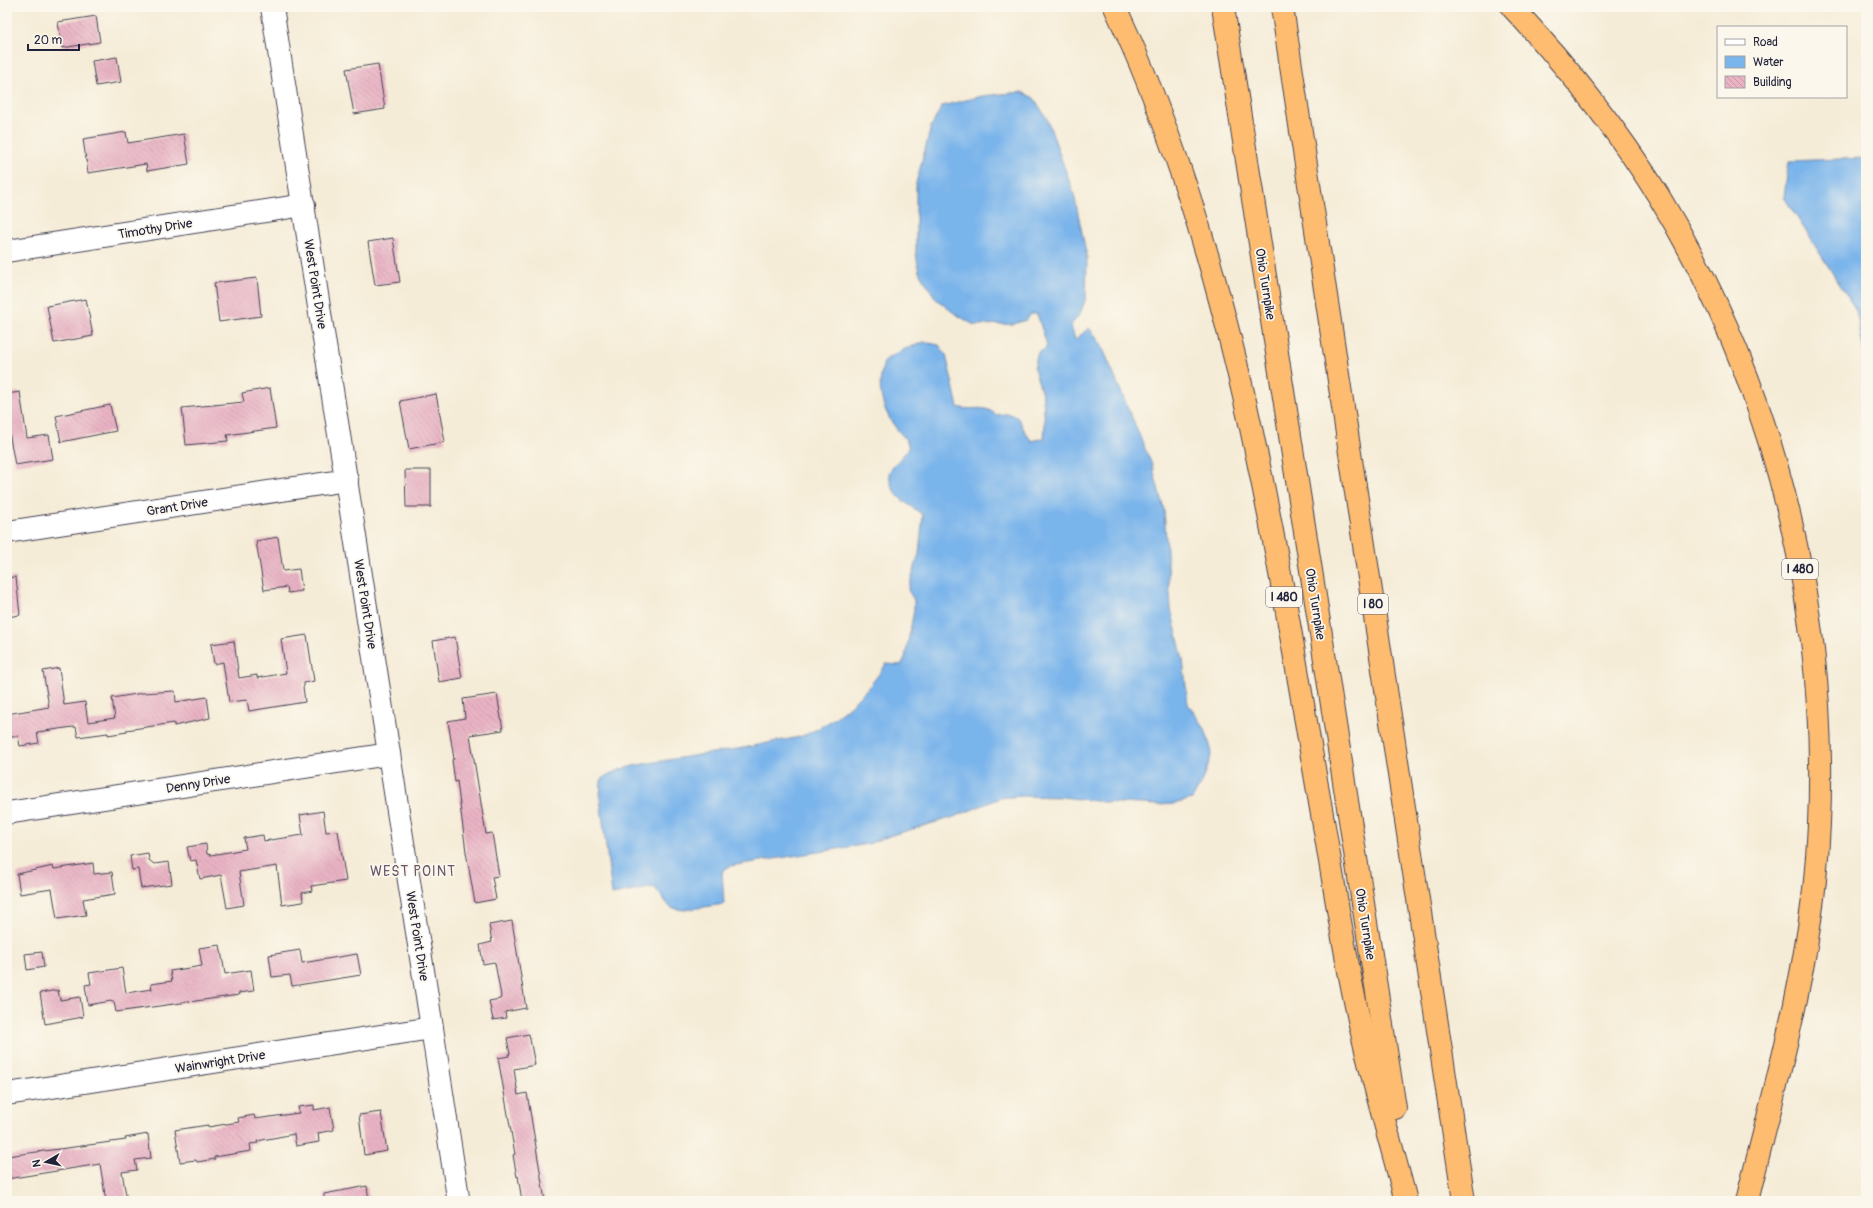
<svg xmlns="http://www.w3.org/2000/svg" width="1873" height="1208" viewBox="0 0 1873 1208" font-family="Pangolin,sans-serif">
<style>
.water{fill:#79b4eb;stroke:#4e6b93}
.building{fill:url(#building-back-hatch)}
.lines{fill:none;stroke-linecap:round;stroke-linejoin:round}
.minor-casing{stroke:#424052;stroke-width:24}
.highway-casing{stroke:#424052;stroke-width:24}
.minor{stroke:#fff;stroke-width:22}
.highway{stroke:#fdbc6f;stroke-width:22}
.labels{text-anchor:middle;stroke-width:3.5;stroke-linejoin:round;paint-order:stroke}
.shield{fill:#fbf7ec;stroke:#636270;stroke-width:1}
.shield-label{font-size:12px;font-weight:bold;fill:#22223b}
.street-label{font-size:13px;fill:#22223b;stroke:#fbf7ec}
.neighbourhood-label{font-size:14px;letter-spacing:1px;fill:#68556b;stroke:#fbf7ec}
</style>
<defs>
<pattern id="building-back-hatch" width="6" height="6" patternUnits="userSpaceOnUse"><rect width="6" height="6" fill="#e9b3c4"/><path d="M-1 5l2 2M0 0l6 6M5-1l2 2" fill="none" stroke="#c89aa9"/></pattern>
</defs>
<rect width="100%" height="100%" fill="#fbf7ec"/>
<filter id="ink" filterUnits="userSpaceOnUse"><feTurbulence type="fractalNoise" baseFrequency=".025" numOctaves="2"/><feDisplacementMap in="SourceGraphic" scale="8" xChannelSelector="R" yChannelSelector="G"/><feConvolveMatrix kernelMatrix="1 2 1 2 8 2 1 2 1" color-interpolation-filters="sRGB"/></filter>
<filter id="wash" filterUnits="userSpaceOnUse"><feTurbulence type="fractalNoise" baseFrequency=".012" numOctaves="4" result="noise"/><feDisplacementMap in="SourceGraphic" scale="16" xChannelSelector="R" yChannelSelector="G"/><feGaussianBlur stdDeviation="0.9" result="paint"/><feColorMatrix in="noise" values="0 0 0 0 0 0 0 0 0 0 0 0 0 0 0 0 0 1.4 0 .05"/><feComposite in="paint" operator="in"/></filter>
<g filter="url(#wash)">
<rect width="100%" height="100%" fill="#f5ecd7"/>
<g class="water">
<path d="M1022 92 1034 98 1047 119 1074 194 1087 257 1086 298 1080 314 1071 325 1075 340 1089 328 1101 344 1152 465 1164 510 1171 609 1183 660 1188 704 1205 729 1212 752 1204 778 1192 799 1174 804 1158 805 1104 802 1062 797 1022 796 1000 798 954 817 892 835 868 844 730 866 722 871 724 904 684 910 671 908 654 887 612 895 600 798 601 779C620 766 645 764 668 760 702 754 738 750 772 742 782 740 793 739 802 736 836 723 867 693 886 664L901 665 905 658 914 610V600L908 590 919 554 923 515C904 500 891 498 889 472L909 448C906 436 902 437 896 428 880 407 876 383 885 360L905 349 924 342 939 345 946 355 958 407C973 412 983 403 996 415 1025 410 1016 424 1032 441L1044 438 1045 427 1043 397 1034 368 1038 352 1044 350 1047 345 1037 314H1031L1026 320 1014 324 974 325 954 313 936 299 919 272 916 253V183L931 127 942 106 982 96Z"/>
<path d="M1866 158V364L1856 310 1784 197 1789 161Z"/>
</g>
<g id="blocks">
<g class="building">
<path d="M96 16 100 42 62 48 58 22Z"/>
<path d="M117 57 121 82 96 86 92 61Z"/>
<path d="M378 64 385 109 354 114 346 69Z"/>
<path d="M126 132 128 143 184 134 189 164 147 171 146 164 88 173 83 139Z"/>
<path d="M393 238 400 282 375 285 368 242Z"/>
<path d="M257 278 261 316 219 322 214 283Z"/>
<path d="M86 299 93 336 54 343 47 306Z"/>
<path d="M270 388 276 428 227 435 228 441 186 445 182 408 244 402 242 393Z"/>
<path d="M20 392 27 438 49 435 53 459 15 465 7 421V394Z"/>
<path d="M436 394 445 442 409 449 400 401Z"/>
<path d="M110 405 116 431 61 442 56 416Z"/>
<path d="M405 470H431V507H406Z"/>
<path d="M278 537 283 571 299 569 302 591 288 593 287 587 264 590 256 541Z"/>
<path d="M16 577 20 615 7 617V578Z"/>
<path d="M307 635 314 681 304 683V686L303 687 305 702 249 711 247 700 229 702 223 662 214 664 211 644 234 641 239 678 257 675V678L286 673 281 639Z"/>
<path d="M455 637 462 678 439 682 433 641Z"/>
<path d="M59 668 64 705 85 702 88 722 115 718 112 698 143 693 175 691 176 702 207 697 210 718 174 726V723L126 730 127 732 108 735V733L78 737 76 727H73L37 732 39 743 20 746 18 736H7V714L49 707 43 671Z"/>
<path d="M497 694 503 730 470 735 486 834 492 833 499 876 492 877 496 899 475 903 466 852 457 781 455 782 452 760 454 759 448 721 465 718 463 699Z"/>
<path d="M323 811 326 832 338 831 346 881 311 886 312 891 302 893 303 902 282 905 277 866 239 872 244 905 227 908 221 875 200 879 196 860 190 861 187 847 206 844 207 854 211 855 246 849 244 838 263 835 264 841 303 835 300 815Z"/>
<path d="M148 853 149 860 154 864 169 862 172 884 141 888 138 869 132 870 130 856Z"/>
<path d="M93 863 94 874 112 872 115 894 83 899 86 915 57 919 52 889 20 894 17 874 53 866 54 869Z"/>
<path d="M512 921 526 1008 505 1012 506 1018 493 1020 489 1001 500 999 501 996 495 963 494 962 483 964 480 945 492 942 489 925Z"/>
<path d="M220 945 225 974 251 970 254 991 238 993 239 995 116 1012 114 1002H112L111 1001 88 1005 85 985 91 984 89 973 122 968 126 993 152 989 151 984 172 981 170 971 202 966 199 948Z"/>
<path d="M300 950 302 963 357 954 361 975 292 986 290 975 272 977 269 955Z"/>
<path d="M42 952 44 967 27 970 25 954Z"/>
<path d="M58 990 60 1000 80 997 83 1017 45 1024 40 993Z"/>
<path d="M529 1034 535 1065 514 1069 518 1095 527 1093 545 1201H522L518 1176 517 1177 513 1155 515 1154 498 1058 509 1056 508 1054H510L507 1038Z"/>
<path d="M314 1105V1110L330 1107 334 1130 318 1133 319 1142 296 1146 294 1134 257 1141 258 1143 250 1144 251 1151 214 1157 215 1159 197 1162 196 1160 180 1162 175 1130 208 1125V1127L239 1122 238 1118 254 1115 255 1119 299 1113 298 1107Z"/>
<path d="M381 1112 387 1151 364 1155 359 1115Z"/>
<path d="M148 1134 151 1158 135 1160 137 1170 122 1172 127 1201H106L100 1164 7 1179V1156L126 1140 125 1138Z"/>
<path d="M367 1186 369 1201H324V1194Z"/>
</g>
</g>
</g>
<g filter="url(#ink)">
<use href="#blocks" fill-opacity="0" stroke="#424052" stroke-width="1"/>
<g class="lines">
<g class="minor-casing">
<g id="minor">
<path d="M272 7 432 1028 458 1197 457 1201"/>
<path d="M7 251 304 205"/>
<path d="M7 532 347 480"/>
<path d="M7 813 389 754"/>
<path d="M7 1094 432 1028"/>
</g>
</g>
<g class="highway-casing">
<g id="highway">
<path d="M1115 7C1237 267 1275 547 1324 826 1335 889 1344 953 1358 1015 1371 1078 1390 1139 1406 1201"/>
<path d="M1223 7 1395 1108"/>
<path d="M1282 7 1464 1201"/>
<path d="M1512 7C1566 65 1616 127 1658 195 1782 398 1838 643 1815 880 1804 989 1773 1095 1747 1201"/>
</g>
</g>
<use href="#minor" class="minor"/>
<use href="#highway" class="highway"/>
</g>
</g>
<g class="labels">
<g class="shield">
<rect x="1782" y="559" width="36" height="20" rx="3"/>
<rect x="1266" y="587" width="36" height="20" rx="3"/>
<rect x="1358" y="594" width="30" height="20" rx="3"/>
</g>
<g class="shield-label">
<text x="1800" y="573">I 480</text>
<text x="1284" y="601">I 480</text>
<text x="1373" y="608">I 80</text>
</g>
<g class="street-label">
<text transform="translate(155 228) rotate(-9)" y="5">Timothy Drive</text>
<text transform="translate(316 284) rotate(81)" y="5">West Point Drive</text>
<text transform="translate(1266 284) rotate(81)" y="5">Ohio Turnpike</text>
<text transform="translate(177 506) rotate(-9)" y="5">Grant Drive</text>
<text transform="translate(366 604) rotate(81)" y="5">West Point Drive</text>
<text transform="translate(1316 604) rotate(81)" y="5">Ohio Turnpike</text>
<text transform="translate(198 783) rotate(-9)" y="5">Denny Drive</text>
<text transform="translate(1366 924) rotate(81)" y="5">Ohio Turnpike</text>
<text transform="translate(418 936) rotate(81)" y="5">West Point Drive</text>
<text transform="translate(220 1061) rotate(-9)" y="5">Wainwright Drive</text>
</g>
<g class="neighbourhood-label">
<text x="413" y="876">WEST POINT</text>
</g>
</g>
<rect width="1873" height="1208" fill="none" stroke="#fbf7ec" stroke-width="24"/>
<rect x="1717" y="26" width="130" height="72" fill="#fbf7ec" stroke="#a4a2a5"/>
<rect x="1725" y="39" width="20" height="6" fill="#ffffff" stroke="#a4a2a5"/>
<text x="1753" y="46" font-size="12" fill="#22223b">Road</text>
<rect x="1725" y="56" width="20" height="12" fill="#79b4eb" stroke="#a4a2a5"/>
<text x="1753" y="66" font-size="12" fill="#22223b">Water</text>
<rect x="1725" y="76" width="20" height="12" fill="url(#building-back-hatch)" stroke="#a4a2a5"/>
<text x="1753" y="86" font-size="12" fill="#22223b">Building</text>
<g transform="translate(46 1162) rotate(261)" stroke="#fbf7ec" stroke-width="3" paint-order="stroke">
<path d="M0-3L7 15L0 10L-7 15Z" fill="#22223b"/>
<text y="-6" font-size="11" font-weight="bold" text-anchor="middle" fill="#22223b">N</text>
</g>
<path d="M28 44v6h51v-6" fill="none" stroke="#22223b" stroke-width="2"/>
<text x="34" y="44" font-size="12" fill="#22223b" stroke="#fbf7ec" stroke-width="3" paint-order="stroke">20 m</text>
</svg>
